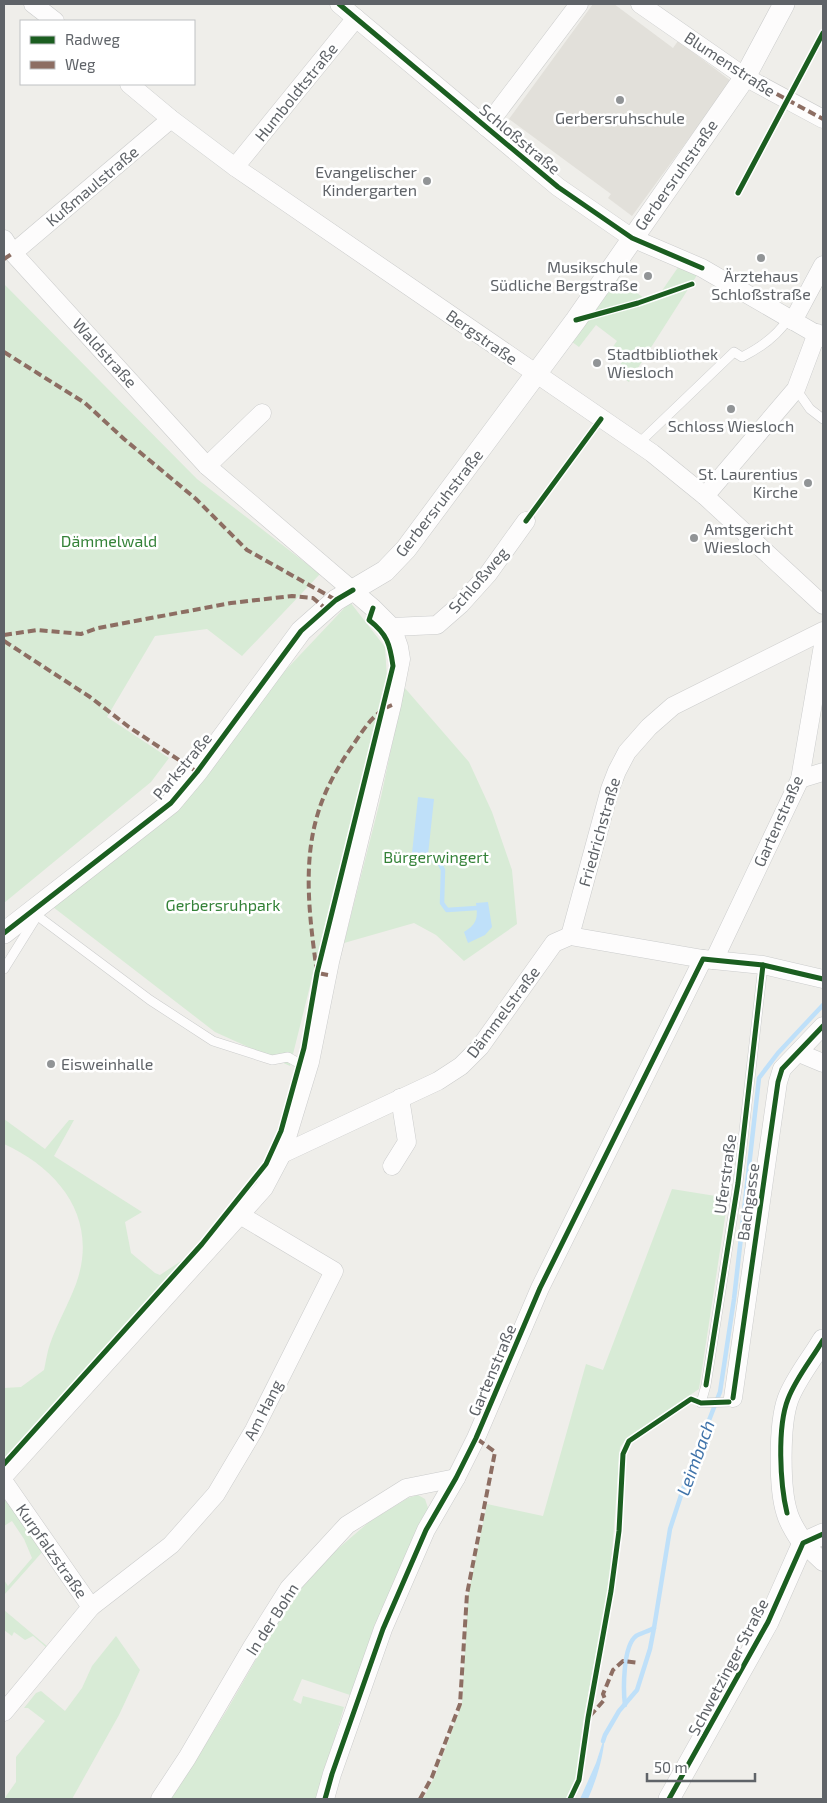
<svg xmlns="http://www.w3.org/2000/svg" width="827" height="1803" viewBox="0 0 827 1803" font-family="'Exo 2',sans-serif">
<style>
.education{fill:#e2e0da}
.green{fill:#d8ebd6}
.water{fill:#bfe0f9}
.lines{fill:none;stroke-linecap:round;stroke-linejoin:round}
.stream{stroke:#bfe0f9;stroke-width:4.5}
.service-casing{stroke:#cbcccc;stroke-width:10}
.minor-casing{stroke:#cbcccc;stroke-width:19}
.tertiary-casing{stroke:#cbcccc;stroke-width:22}
.service{stroke:#fdfcfc;stroke-width:9}
.minor{stroke:#fdfcfc;stroke-width:18}
.tertiary{stroke:#fdfcfc;stroke-width:21}
.quiet{stroke:#8d6e63;stroke-width:4;stroke-dasharray:8 4;stroke-linecap:butt}
.cycleway-casing{stroke:#fff;stroke-width:8}
.cycleway{stroke:#1b5e20;stroke-width:5}
.poi-dot{fill:#919496;stroke:#fff;stroke-width:2}
.labels{text-anchor:middle;stroke-width:5;stroke-linejoin:round;paint-order:stroke}
.street-label{font-size:16px;fill:#5f6368;stroke:#fff}
.poi-label{font-size:16px;fill:#5f6368;stroke:#fff}
.park-label{font-size:16px;fill:#348238;stroke:#fff}
.water-label{font-size:18px;font-style:italic;fill:#4174aa;stroke:#fff}
</style>
<rect width="100%" height="100%" fill="#efeeea"/>
<path class="education" d="M593 4H614L673 48 678 41 731 81 632 216 608 198 611 194 509 119Z"/>
<g class="green">
<path d="M681 263 699 272 629 382 615 372 621 364 620 354 612 348 617 341 596 325 579 347 564 336 608 273 647 300 659 295Z"/>
<path d="M4 284 197 479 320 574 242 656 207 629 155 636 107 717 169 758 151 782 4 903Z"/>
<path d="M350 602 385 647 387 678 290 1066 215 1032 53 907 177 808 266 691Z"/>
<path d="M404 687 469 762 492 812 512 870 517 924 464 961 436 935 414 923 344 943 381 797Z"/>
<path d="M4 1119 45 1149 69 1120H74L54 1156 142 1212 125 1222 131 1253 155 1273 160 1275 184 1259 4 1460V1388L21 1387 44 1370C46 1361 47 1352 50 1344 57 1324 68 1305 76 1284 99 1220 61 1170 4 1144Z"/>
<path d="M672 1189 728 1198 699 1389 628 1437 620 1447 610 1580 584 1716 576 1781 567 1799H423L435 1776 462 1704 468 1595 487 1504 543 1516 586 1364 603 1370Z"/>
<path d="M418 1495 425 1499 429 1511 366 1653 350 1695 302 1679 293 1700 301 1704 303 1696 344 1707 317 1799H171L227 1710 289 1602 333 1553 369 1522 408 1498Z"/>
<path d="M4 1501H8L44 1550 4 1595V1580L8 1586 32 1558 24 1539 12 1521 4 1526Z"/>
<path d="M4 1610 48 1647 47 1648 33 1636 25 1640 14 1632 12 1636 4 1630Z"/>
<path d="M116 1636 140 1670 119 1715 72 1799H4L16 1782V1757L45 1721 28 1708H24L36 1693 41 1691 65 1711 82 1688 92 1666Z"/>
</g>
<g class="water">
<path d="M418 797 434 799 427 864 411 863Z"/>
<path d="M488 902 492 927 485 935 468 943 464 932C477 924 478 918 476 903Z"/>
<path d="M605 1735C603 1759 597 1778 588 1799H580L596 1763Z"/>
</g>
<g class="lines">
<g class="stream">
<path d="M434 861 439 862 443 870 442 903 447 910 477 908"/>
<path d="M625 1705C623 1689 623 1646 636 1636 641 1633 649 1631 654 1628"/>
<path d="M603 1741 605 1735 619 1711 637 1690 650 1649 654 1628 670 1529 687 1477 720 1392 734 1299 759 1078 778 1053 823 1005"/>
</g>
<g class="service-casing">
<g id="service">
<path d="M796 389 810 409 823 419"/>
<path d="M638 444 734 352 742 357C760 348 777 336 788 319"/>
<path d="M31 911 150 1000 213 1041 272 1060 288 1057 300 1064 310 1062"/>
<path d="M4 969 37 916"/>
<path d="M729 1402 701 1403 706 1385 738 1183 763 965"/>
</g>
</g>
<g class="minor-casing">
<g id="minor">
<path d="M33 4 55 21"/>
<path d="M339 4 558 187 632 238 702 268 823 338"/>
<path d="M640 4 745 77 823 119"/>
<path d="M129 84 171 119 235 167 652 453 705 496 823 605"/>
<path d="M486 127 579 4"/>
<path d="M235 167 356 18"/>
<path d="M4 239 13 253 207 466 373 608 392 627 399 647 401 659 392 705 330 962 310 1062 282 1154 264 1188 240 1215 4 1476"/>
<path d="M13 253 171 119"/>
<path d="M793 321 823 265"/>
<path d="M207 466 262 413"/>
<path d="M705 496 796 389 817 333"/>
<path d="M392 627 437 625 461 604 488 574 526 521"/>
<path d="M800 779 823 772"/>
<path d="M570 936 610 789 617 771 627 752 649 727 673 706 823 631"/>
<path d="M714 960 800 779 823 645"/>
<path d="M799 1053 823 1063"/>
<path d="M282 1154 438 1081 461 1066 480 1047 554 943 570 936 703 959 763 965 823 979"/>
<path d="M392 1166 407 1142 400 1098"/>
<path d="M733 1398 778 1082 782 1069 823 1026"/>
<path d="M4 1482 91 1607 4 1712"/>
<path d="M803 1543 823 1562"/>
<path d="M91 1607 171 1545 216 1494 254 1430 334 1271 240 1215"/>
<path d="M160 1799 187 1758 252 1647 289 1588 347 1525 406 1488 456 1478"/>
<path d="M325 1799 332 1774 383 1629 426 1530 456 1478 476 1438 540 1288 703 959"/>
</g>
</g>
<g class="tertiary-casing">
<g id="tertiary">
<path d="M4 933 171 803 197 772 301 631 336 600 385 571 406 549 576 320 745 77 784 4"/>
<path d="M803 1543C797 1534 790 1524 787 1513 779 1488 779 1424 788 1399 796 1378 812 1359 823 1340"/>
<path d="M803 1543 823 1534"/>
<path d="M669 1799 768 1622 803 1543"/>
</g>
</g>
<use href="#service" class="service"/>
<use href="#minor" class="minor"/>
<use href="#tertiary" class="tertiary"/>
<g class="quiet">
<path d="M745 77 823 119"/>
<path d="M4 259 13 253"/>
<path d="M4 352 85 403 124 439 196 499 247 550 336 600"/>
<path d="M4 635 38 630 81 634 98 628 231 603 292 596 313 598 326 609"/>
<path d="M4 641 90 697 129 727 197 772"/>
<path d="M328 975 317 973C310 921 302 864 318 813 325 789 339 765 353 745 364 729 374 712 392 705"/>
<path d="M590 1716 605 1699 603 1694 613 1670 623 1661 639 1663"/>
<path d="M420 1799 432 1777 460 1704 467 1594 495 1452 476 1438"/>
</g>
<g class="cycleway-casing">
<g id="cycleway">
<path d="M339 4 558 187 632 238 702 268"/>
<path d="M738 193 823 33"/>
<path d="M576 320 638 303 692 284"/>
<path d="M526 521 601 419"/>
<path d="M4 933 171 803 197 772 301 631 336 600 353 590"/>
<path d="M706 1385 738 1183 763 965"/>
<path d="M733 1398 778 1082 782 1069 823 1026"/>
<path d="M4 1464 202 1244 266 1164 281 1131 304 1048 317 973 393 666C390 644 387 634 369 620L373 608"/>
<path d="M787 1513C780 1484 777 1427 788 1399 796 1378 812 1359 823 1340"/>
<path d="M325 1799 332 1774 383 1629 426 1530 456 1478 476 1438 540 1288 703 959 763 965 823 979"/>
<path d="M570 1799 579 1780 588 1718 611 1591 619 1531 623 1454 629 1441 691 1399 701 1403 729 1402"/>
<path d="M669 1799 768 1622 803 1543 823 1534"/>
</g>
</g>
<use href="#cycleway" class="cycleway"/>
</g>
<g class="poi-dot">
<circle cx="620" cy="100" r="5"/>
<circle cx="427" cy="181" r="5"/>
<circle cx="761" cy="258" r="5"/>
<circle cx="648" cy="276" r="5"/>
<circle cx="597" cy="363" r="5"/>
<circle cx="731" cy="409" r="5"/>
<circle cx="808" cy="483" r="5"/>
<circle cx="694" cy="538" r="5"/>
<circle cx="51" cy="1064" r="5"/>
</g>
<g class="labels">
<g class="street-label">
<text transform="translate(730 64) rotate(33)" y="6">Blumenstraße</text>
<text transform="translate(296 92) rotate(-51)" y="6">Humboldtstraße</text>
<text transform="translate(520 139) rotate(40)" y="6">Schloßstraße</text>
<text transform="translate(676 175) rotate(-55)" y="6">Gerbersruhstraße</text>
<text transform="translate(92 186) rotate(-40)" y="6">Kußmaulstraße</text>
<text transform="translate(482 337) rotate(35)" y="6">Bergstraße</text>
<text transform="translate(105 353) rotate(48)" y="6">Waldstraße</text>
<text transform="translate(439 503) rotate(-52)" y="6">Gerbersruhstraße</text>
<text transform="translate(478 580) rotate(-49)" y="6">Schloßweg</text>
<text transform="translate(182 766) rotate(-50)" y="6">Parkstraße</text>
<text transform="translate(778 821) rotate(-66)" y="6">Gartenstraße</text>
<text transform="translate(599 832) rotate(-74)" y="6">Friedrichstraße</text>
<text transform="translate(503 1012) rotate(-53)" y="6">Dämmelstraße</text>
<text transform="translate(725 1174) rotate(-82)" y="6">Uferstraße</text>
<text transform="translate(748 1202) rotate(-82)" y="6">Bachgasse</text>
<text transform="translate(492 1370) rotate(-67)" y="6">Gartenstraße</text>
<text transform="translate(263 1410) rotate(-63)" y="6">Am Hang</text>
<text transform="translate(52 1551) rotate(55)" y="6">Kurpfalzstraße</text>
<text transform="translate(272 1619) rotate(-57)" y="6">In der Bohn</text>
<text transform="translate(728 1667) rotate(-62)" y="6">Schwetzinger Straße</text>
</g>
<g class="poi-label">
<text x="620" y="124">Gerbersruhschule</text>
<text x="417" y="178" text-anchor="end">Evangelischer<tspan x="417" dy="18">Kindergarten</tspan></text>
<text x="638" y="273" text-anchor="end">Musikschule<tspan x="638" dy="18">Südliche Bergstraße</tspan></text>
<text x="761" y="282">Ärztehaus<tspan x="761" dy="18">Schloßstraße</tspan></text>
<text x="607" y="360" text-anchor="start">Stadtbibliothek<tspan x="607" dy="18">Wiesloch</tspan></text>
<text x="731" y="432">Schloss Wiesloch</text>
<text x="798" y="480" text-anchor="end">St. Laurentius<tspan x="798" dy="18">Kirche</tspan></text>
<text x="704" y="535" text-anchor="start">Amtsgericht<tspan x="704" dy="18">Wiesloch</tspan></text>
<text x="61" y="1070" text-anchor="start">Eisweinhalle</text>
</g>
<g class="park-label">
<text x="109" y="547">Dämmelwald</text>
<text x="436" y="863">Bürgerwingert</text>
<text x="223" y="911">Gerbersruhpark</text>
</g>
<g class="water-label">
<text transform="translate(696 1458) rotate(-70)" y="6">Leimbach</text>
</g>
</g>
<rect width="827" height="1803" fill="none" stroke="#5f6368" stroke-width="10"/>
<rect x="20" y="20" width="175" height="65" fill="#ffffff" stroke="#bfc1c3"/>
<rect x="30" y="36" width="25" height="8" fill="#1b5e20" stroke="#bfc1c3"/>
<text x="65" y="45" font-size="15" fill="#5f6368">Radweg</text>
<rect x="30" y="61" width="25" height="8" fill="#8d6e63" stroke="#bfc1c3"/>
<text x="65" y="70" font-size="15" fill="#5f6368">Weg</text>
<path d="M647 1773v8h108v-8" fill="none" stroke="#5f6368" stroke-width="2.5"/>
<text x="654" y="1773" font-size="15" fill="#5f6368" stroke="#ffffff" stroke-width="4" paint-order="stroke">50 m</text>
</svg>
